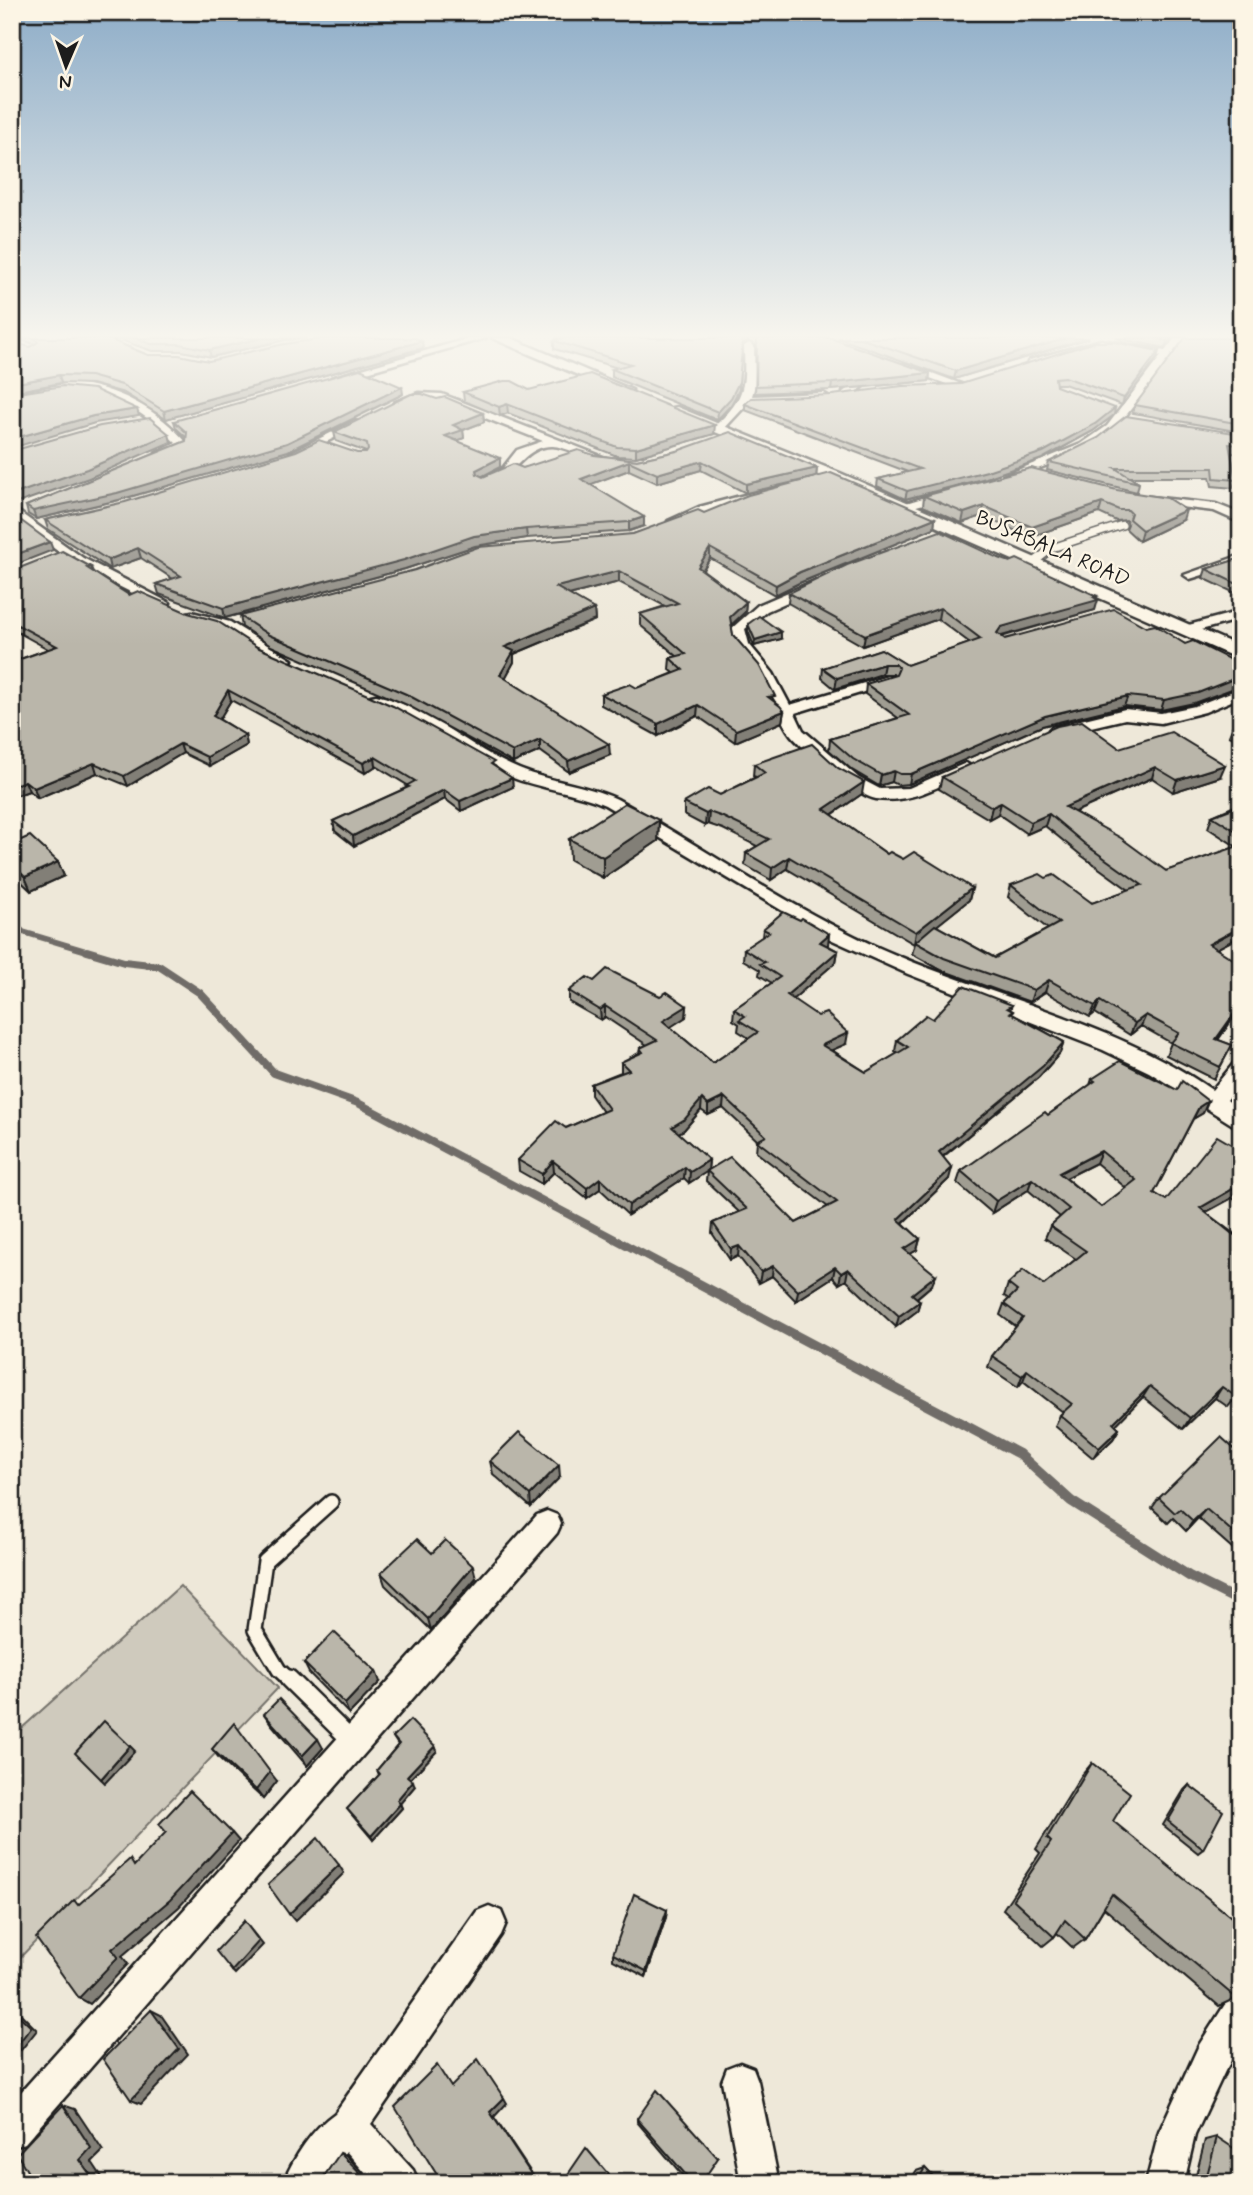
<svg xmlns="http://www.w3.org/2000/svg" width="1253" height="2195" viewBox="0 0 1253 2195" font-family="Mynerve,sans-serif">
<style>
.green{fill:#cfcabd;stroke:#76736c;stroke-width:2}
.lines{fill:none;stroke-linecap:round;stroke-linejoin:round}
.stream-far2{stroke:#6f6c67;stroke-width:6}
.stream-far1{stroke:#6f6c67;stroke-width:8}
.stream{stroke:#6f6c67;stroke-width:10}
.lane-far2-casing{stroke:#1c1c1c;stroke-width:10}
.lane-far1-casing{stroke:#1c1c1c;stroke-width:18}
.lane-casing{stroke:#1c1c1c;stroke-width:22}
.street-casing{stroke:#1c1c1c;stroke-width:5}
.secondary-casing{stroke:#1c1c1c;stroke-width:5}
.lane-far2{stroke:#fcf5e5;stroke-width:7}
.lane-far1{stroke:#fcf5e5;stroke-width:13}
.lane{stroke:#fcf5e5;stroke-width:17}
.street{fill:#fcf5e5;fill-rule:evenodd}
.secondary{fill:#fcf5e5;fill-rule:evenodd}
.wall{fill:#a09d92;stroke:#1c1c1c;stroke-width:2;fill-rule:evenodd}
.shaded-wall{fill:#827f77;stroke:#1c1c1c;stroke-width:2}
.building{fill:#bab6aa;stroke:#1c1c1c;stroke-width:2;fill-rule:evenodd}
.labels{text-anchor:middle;stroke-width:5;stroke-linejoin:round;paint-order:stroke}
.far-street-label{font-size:21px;fill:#1c1c1c;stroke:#fcf5e5}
</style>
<rect width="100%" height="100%" fill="#eee8d9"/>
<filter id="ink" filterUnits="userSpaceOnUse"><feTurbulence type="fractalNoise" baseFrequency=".0143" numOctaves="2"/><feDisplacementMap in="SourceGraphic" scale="14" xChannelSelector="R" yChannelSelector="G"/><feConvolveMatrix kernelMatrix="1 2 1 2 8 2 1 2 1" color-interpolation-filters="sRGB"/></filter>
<g filter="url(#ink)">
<path class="green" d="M180 1586 278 1688 12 1966V1737Z"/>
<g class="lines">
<path class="stream-far2" d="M12 922 23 932 93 953"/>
<path class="stream-far1" d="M87 951 124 962 159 966 200 993 274 1073 358 1103 681 1274"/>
<path class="stream" d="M678 1273 1019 1454 1071 1501 1189 1576 1241 1602"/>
<g class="lane-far2-casing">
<path id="lane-far2" d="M1033 563 1052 548 1122 525"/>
</g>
<g class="lane-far1-casing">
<path id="lane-far1" d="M291 1681 279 1670 255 1630 265 1561 331 1502"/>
</g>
<g class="lane-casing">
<path id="lane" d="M289 1679 352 1741"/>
</g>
<g class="street-casing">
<g id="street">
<path d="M470 338H486L339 380 331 378Z"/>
<path d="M1175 338H1185L1115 430 1089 448 1011 480H1003V476L1081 444 1107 426 1161 356 1101 346 1033 365 1028 362 1030 360 1101 340 1165 351Z"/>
<path d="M749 343 754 346 755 385 752 396 823 393 828 396 823 399 749 402 723 430H715V426C746 397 745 387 744 346Z"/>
<path d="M902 364H908L964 385 955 387 902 368Z"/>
<path d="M877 369 885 371 851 396H843V392Z"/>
<path d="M71 383C116 386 159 410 188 444L164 457H156V453L176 443C148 415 108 387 66 389 48 390 30 396 12 400V394Z"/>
<path d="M418 393 442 394 606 458 600 461C589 458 560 445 552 446 520 446 513 485 486 481V477L502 469 517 450 543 441 437 399H419L400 405 395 402Z"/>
<path d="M355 421 364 423 300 455 290 453Z"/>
<path d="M767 489 771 490V494L678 524 668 521 699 507Z"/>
<path d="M949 490 953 492V496L902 510 896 506Z"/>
<path d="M1150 497 1216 504 1241 514V523L1214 511 1146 503V499Z"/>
<path d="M12 507 83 558 170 603 168 606H158L75 564 12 517Z"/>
<path d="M1241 555V563L1190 579 1184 575Z"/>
<path d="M814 581 821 585 819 588 767 611 745 629 749 644 773 673 790 705 888 676 895 680 893 683 795 713 803 730 859 778 880 789 909 788 966 763 974 768 972 771C941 785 911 804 876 799 857 796 804 750 791 735 777 717 772 692 759 673 746 656 736 651 731 629L758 605Z"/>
<path d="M1241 611V619L1186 634 1179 630 1181 627Z"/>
<path d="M192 612 230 622 292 660 285 664 260 654 220 628 187 619V613Z"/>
<path d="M1241 688V697L1205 712 1161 723 1125 719 1057 735 1049 730 1052 727 1125 709 1161 713 1195 706Z"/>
<path d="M376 695C428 707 470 749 519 769 550 782 585 784 617 799 703 847 785 905 875 946 983 995 1115 1022 1212 1090L1234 1063 1241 1061V1083L1227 1100 1241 1111V1130L1149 1072 1103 1050 908 974 828 938 605 805C574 791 539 789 508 776 462 757 418 723 371 702L369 699 371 696Z"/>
<path d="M547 1511 557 1515 561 1524 557 1533 25 2143 12 2148V2102L537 1515Z"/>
<path d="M489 1906 501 1911 506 1923 501 1935 371 2124 413 2170 419 2183H374L346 2151 324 2183H283C294 2157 312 2129 335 2113L477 1911Z"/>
<path d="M1241 1993V2044L1225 2071 1195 2135 1184 2183H1146L1159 2132 1199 2045 1229 1998Z"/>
<path d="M740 2063 753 2068 758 2081 779 2183H741L722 2081 727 2068Z"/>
</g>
</g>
<g class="secondary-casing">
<g id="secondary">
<path d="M492 338H511L632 390 630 393H620Z"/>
<path d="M677 407 840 473 1241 647V660L828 479 672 414 670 411 672 408Z"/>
</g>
</g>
<use href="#lane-far2" class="lane-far2"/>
<use href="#lane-far1" class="lane-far1"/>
<use href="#lane" class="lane"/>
<use href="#street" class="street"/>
<use href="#secondary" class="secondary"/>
</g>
<g class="wall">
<path d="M15 338H306L285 340 211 357 182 351H152L118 339 112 340 148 355 209 361 423 348 166 419 124 393 92 384 61 383 30 347 35 344Z"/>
<path d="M556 338H830L930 373 929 381 831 390 755 393 757 346 748 341 741 346 739 390 731 405 717 420 612 377V369L618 368 554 349V341L557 340H556Z"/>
<path d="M838 338H1089L954 379Z"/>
<path d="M1116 338H1172L1165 348Z"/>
<path d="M1241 338V432L1133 413 1135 405Z"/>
<path d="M1157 358 1122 405 1064 384H1055L1056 386 1114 415 1093 431 1042 459 986 478 905 499 877 486 878 479 908 472 745 410V404L961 384Z"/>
<path d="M529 390 714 434 636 457 617 456 508 413 500 416 464 401 463 392Z"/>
<path d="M403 394 288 451 119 500 36 519 28 514 26 506 186 441 187 438 176 428 174 421Z"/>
<path d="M437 399 483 413 484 422 463 430 464 438 457 441 500 467 482 477H483L523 468 594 455 637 460 677 451 817 468 816 477 746 493 701 470 657 483 629 470 590 484 644 526 629 531 527 538 475 546 405 569 225 618 159 594 156 584 173 579 141 558 110 569 48 529 45 520 357 453H366V452L336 441 334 432Z"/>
<path d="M1241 434V454L1231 453 1236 480 1233 488 1212 486 1210 477H1128L1139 483 1137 492 1047 470 1049 462Z"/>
<path d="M1031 468 1183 520 1139 541 1126 529 1128 524 1126 520 1116 521 1099 513 1030 537 982 516 962 523 923 506 924 496Z"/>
<path d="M704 513 935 518 934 528 799 583 775 595 710 558 703 570 746 602 745 612 731 625 733 635 775 702 784 711 782 722 735 742 697 716 658 736 601 705V694L637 688 674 673 669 669 670 658 677 656 640 625V614L665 606 619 582 569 595 594 609 595 620 514 654V662L505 678 610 755 569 772 540 751 513 763 407 705 271 646 242 627 240 616 633 534Z"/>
<path d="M996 557 1097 596 1095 610 1001 637 1005 639 1146 627 1185 644 1241 665V686L1194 703 1161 710 1124 706 1042 726 909 784 898 785 892 782 879 786 852 770 829 750 830 739 898 718 865 694 866 684 894 676 893 674H882L835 689 822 678 823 668 881 649 907 665 970 643 938 619 863 646 788 603 789 593Z"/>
<path d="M1241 558V596L1203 578 1206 569Z"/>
<path d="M91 567 93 572 129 595 257 647 495 766 513 787 461 811 445 799 354 846 335 831 333 821 406 788 407 785 376 766 365 773 231 700 219 719 245 735 247 745 210 766 183 753 128 786 97 773 38 798 29 791 12 797V662L48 649 12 629V571Z"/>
<path d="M748 624 781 639 754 646 748 631Z"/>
<path d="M1241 722V741L1229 736 1233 726Z"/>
<path d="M1119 748 1220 777 1173 792 1152 778 1075 812 1166 871 1237 847 1208 828 1212 816 1241 803V936L1216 949 1241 1007 1218 1040 1232 1045 1214 1079 1166 1055 1171 1043 1141 1026 1130 1035 1095 1013 1090 1017 1045 992 1030 1002 941 970 912 954 915 943 914 944 787 869 771 880 745 865 746 853 757 846 723 829 708 824 705 826 684 815V803L720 795 756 777 753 776 754 764 862 794 832 815 887 854 903 859 972 888 969 900 936 926 995 958 1048 929 1008 897 1011 885 1046 878 1092 903 1129 890 1082 856 1045 826 1027 834 998 814 989 819 939 789 942 777Z"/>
<path d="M659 820 658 841 603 878 570 860 569 839Z"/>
<path d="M12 844 58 862 64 876 31 891 12 873Z"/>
<path d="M763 929 829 934 827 945 838 951 836 962 793 999 846 1044 832 1050 866 1072 898 1053 895 1051 897 1040 933 1019 1012 1005 1010 1010 1013 1011 1012 1014 1064 1042 1060 1053 1039 1077 943 1157 949 1179 903 1223 920 1239 917 1250 910 1254 932 1285 917 1298 920 1301 917 1311 896 1327 846 1280 839 1284 833 1277 796 1301 772 1276 759 1283 738 1256 730 1260 712 1233 713 1223 739 1212 706 1181 707 1171 689 1183 684 1178 628 1215 600 1189 587 1198 554 1172 542 1184 519 1171 518 1160 566 1128 603 1112 591 1095V1084L621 1072V1062L639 1053 640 1048 647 1045 605 1017 601 1020 569 1002V991L594 981 660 996 687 1006 686 1017 670 1027 713 1063 749 1038 738 1031 739 1024 733 1020 734 1009 772 983 759 975 760 970 743 960 744 949 762 937ZM723 1108 758 1141H757L756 1152 828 1207 796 1223 708 1170 709 1160 678 1133 684 1130 701 1110 708 1115Z"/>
<path d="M1092 1079 1177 1090 1208 1101 1203 1113 1193 1119 1154 1193 1166 1200 1241 1150V1204L1232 1198 1205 1212 1241 1239V1392L1228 1407 1215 1398 1183 1429 1143 1397 1115 1425 1119 1429 1113 1439 1093 1458 1055 1426 1060 1415 1063 1412 1023 1381 1018 1387 988 1367 992 1356 1016 1327 1000 1315 1004 1304 1009 1299 1004 1296 1008 1284 1044 1285 1076 1259 1045 1238 1050 1226 1060 1217 1028 1190 992 1213 957 1183 961 1171 1048 1115 1090 1085ZM1096 1163 1126 1188 1101 1207 1066 1178Z"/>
<path d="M1241 1455V1556L1198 1518 1186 1531 1173 1518 1168 1523 1152 1508 1159 1498Z"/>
<path d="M490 1461 560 1477 531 1507 493 1474Z"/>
<path d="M381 1573 476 1578 431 1630 385 1585Z"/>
<path d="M304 1663 380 1682 349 1714 309 1673Z"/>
<path d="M264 1714 323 1748 307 1766 271 1724Z"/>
<path d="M393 1737 435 1746 437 1751 410 1779 415 1786 400 1803 402 1808 373 1840 347 1809 379 1775 377 1770 398 1745Z"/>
<path d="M212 1749 277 1781 263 1799 219 1758Z"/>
<path d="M1092 1763 1113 1821 1236 1998 1219 2006 1104 1908 1085 1939 1073 1948 1057 1933 1054 1937 1043 1946 1003 1909 1040 1853 1036 1849 1081 1776Z"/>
<path d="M1189 1785 1203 1849 1198 1853 1163 1825 1184 1790Z"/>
<path d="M667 1910 666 1917 646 1977 613 1960V1954Z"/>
<path d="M637 2119 701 2183H689L637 2122Z"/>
<path d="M1217 2137 1241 2183H1194L1205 2140Z"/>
<path d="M925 2168 939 2183H909L916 2171Z"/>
</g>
<g class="shaded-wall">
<path d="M262 338H306L285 340 211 357 209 350Z"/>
<path d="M743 338H748V341L741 346Z"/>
<path d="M1067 338H1089L954 379 956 371Z"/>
<path d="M1169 338H1172L1165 348 1167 341Z"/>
<path d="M422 341 423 348 166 419 164 411Z"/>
<path d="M1159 351 1157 358 1122 405 1124 398Z"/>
<path d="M930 373 929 381 831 390 832 383Z"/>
<path d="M59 375 61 383 12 392V384Z"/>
<path d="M739 382V390L731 405 717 420 718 412Z"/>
<path d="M402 387 403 394 288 451 119 500 36 519 33 511Z"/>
<path d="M507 404 508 413 500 416 499 407Z"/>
<path d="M1115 408 1114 415 1093 431 1042 459 986 478 905 499 907 491Z"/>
<path d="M137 409 139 416 95 423 12 448V439L93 416Z"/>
<path d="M483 413 484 422 463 430 464 438 446 444 445 436 453 425Z"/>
<path d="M715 425 714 434 636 457V448Z"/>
<path d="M169 434 171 442 89 478 12 505V495Z"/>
<path d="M500 458V467L477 479 476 470Z"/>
<path d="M629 461V470L581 488V479Z"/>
<path d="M702 461 701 470 657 483V474Z"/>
<path d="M817 468 816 477 746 493V484Z"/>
<path d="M1102 503 1099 513 1030 537 1032 527Z"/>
<path d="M984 506 982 516 962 523 964 513Z"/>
<path d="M1186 510 1183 520 1139 541 1142 530Z"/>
<path d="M644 517V526L629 531V522Z"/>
<path d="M935 518 934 528 799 583 775 595 776 585 800 572Z"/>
<path d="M526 529 527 538 475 546 405 569 225 618 223 608 474 536Z"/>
<path d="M50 542 53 550 12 566V556Z"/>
<path d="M138 548 141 558 110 569 108 560Z"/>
<path d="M710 548V558L698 577V567Z"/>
<path d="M619 571V582L557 598 556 587Z"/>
<path d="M1097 596 1096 600H1098L1095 610 998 637 997 633 1001 627Z"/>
<path d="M746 602 745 612 729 627 730 617Z"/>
<path d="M940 608 938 619 863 646 865 635Z"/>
<path d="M594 609 595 620 514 654V662L501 686 500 675 505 647Z"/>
<path d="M781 632V639L754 646 755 640Z"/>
<path d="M884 664 882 674 835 689 837 678Z"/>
<path d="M1241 676 1240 686 1194 703 1161 710 1164 700Z"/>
<path d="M228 690 231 700 216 725 213 716Z"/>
<path d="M1128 696 1124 706 1042 726 909 784 911 774 1045 716Z"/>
<path d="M698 705 697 716 658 736V724Z"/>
<path d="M784 711 782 722 735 742 736 730Z"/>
<path d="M245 735 247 745 210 766 207 757Z"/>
<path d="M540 740V751L513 763V752Z"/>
<path d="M180 744 183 753 128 786 124 776Z"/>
<path d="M609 744 610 755 569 772 568 761Z"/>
<path d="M375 757 376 766 365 773 363 763Z"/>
<path d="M94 763 97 773 38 798 34 788Z"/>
<path d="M1225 765 1220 777 1173 792 1177 780Z"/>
<path d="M1155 767 1152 778 1061 818 1065 807Z"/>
<path d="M894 771 892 782 879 786 881 775Z"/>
<path d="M512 778 513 787 461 811 460 801Z"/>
<path d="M25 781 29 791 12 797V786Z"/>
<path d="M864 782 862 794 822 821 824 809Z"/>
<path d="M444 790 445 799 354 846 353 836Z"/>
<path d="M1001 803 998 814 989 819 992 807Z"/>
<path d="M709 812 708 824 705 826 706 814Z"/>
<path d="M1049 814 1045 826 1027 834 1031 822Z"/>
<path d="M659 820 658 841 603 878V857Z"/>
<path d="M789 857 787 869 771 880 772 868Z"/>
<path d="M58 862 64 876 31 891 25 877Z"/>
<path d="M972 888 969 900 914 944 916 932Z"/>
<path d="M1241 927V936L1203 956 1209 944Z"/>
<path d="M829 934 828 945 818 953 820 942Z"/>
<path d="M838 951 836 962 785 1006 787 995Z"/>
<path d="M1049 980 1045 992 1030 1002 1034 990Z"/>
<path d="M1100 1001 1095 1013 1090 1017 1095 1006Z"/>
<path d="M1241 1004V1007L1210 1051 1216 1039Z"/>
<path d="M605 1006V1017L601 1020 600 1010Z"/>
<path d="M687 1006 686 1017 663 1032V1021Z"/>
<path d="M1146 1015 1141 1026 1130 1035 1135 1023Z"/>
<path d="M848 1033 846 1044 821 1055 822 1045Z"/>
<path d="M1064 1042 1060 1053 1039 1077 936 1162 939 1152Z"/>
<path d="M724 1097 723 1108 708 1115V1105Z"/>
<path d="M702 1099 701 1110 684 1130 671 1137 672 1127Z"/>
<path d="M1208 1101 1203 1113 1193 1119 1199 1107Z"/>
<path d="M1101 1151 1096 1163 1054 1184 1059 1173Z"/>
<path d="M709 1160 708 1171 689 1183 690 1172Z"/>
<path d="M553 1161 554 1172 542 1184V1174Z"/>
<path d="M685 1167 684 1178 628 1215 629 1205Z"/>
<path d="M952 1168 949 1179 896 1229 898 1219Z"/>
<path d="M600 1178V1189L587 1198V1188Z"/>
<path d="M1032 1179 1028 1190 992 1213 996 1201Z"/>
<path d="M1238 1186 1232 1198 1194 1219 1200 1208Z"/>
<path d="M920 1239 917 1250 901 1259 904 1249Z"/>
<path d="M739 1246 738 1256 730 1260 731 1249Z"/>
<path d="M773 1266 772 1276 759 1283 761 1272Z"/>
<path d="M835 1267 833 1277 796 1301 798 1291Z"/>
<path d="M848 1269 846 1280 839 1284 841 1273Z"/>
<path d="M936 1275 932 1285 909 1304 912 1294Z"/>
<path d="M920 1301 917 1311 896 1327 899 1316Z"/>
<path d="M1027 1370 1023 1381 1018 1387 1022 1376Z"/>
<path d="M1150 1386 1143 1397 1107 1434 1113 1423Z"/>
<path d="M1222 1387 1215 1398 1183 1429 1190 1418Z"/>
<path d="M1119 1429 1113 1439 1093 1458 1099 1448Z"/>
<path d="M559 1465 560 1477 531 1507 530 1495Z"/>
<path d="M1206 1509 1198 1518 1186 1531 1193 1521Z"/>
<path d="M473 1566 476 1578 431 1630 428 1619Z"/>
<path d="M376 1671 380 1682 349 1714 345 1704Z"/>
<path d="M318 1739 323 1748 307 1766 302 1756Z"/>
<path d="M130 1746 135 1751 105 1783 101 1779Z"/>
<path d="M435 1746 437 1751 409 1780 407 1776Z"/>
<path d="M270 1772 277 1781 263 1799 256 1790Z"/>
<path d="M413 1781 415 1786 399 1805 397 1800Z"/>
<path d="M400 1804 402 1808 373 1840 371 1836Z"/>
<path d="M232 1833 239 1841 179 1907 122 1956 128 1964 90 2004 79 1998 112 1949Z"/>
<path d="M339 1865 344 1873 295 1921 289 1914Z"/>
<path d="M667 1910 666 1917 646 1977V1971Z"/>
<path d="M244 1921 263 1945 235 1974 232 1971Z"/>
<path d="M12 2008 18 2011 37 2030 21 2050 15 2048Z"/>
<path d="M151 2010 161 2015 188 2054 141 2104 131 2100Z"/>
<path d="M504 2098 507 2103 494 2117 538 2183 490 2112Z"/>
<path d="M63 2105 75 2109 103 2151 92 2162 106 2183H96L80 2160Z"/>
<path d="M340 2153 346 2155 372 2183H369Z"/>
</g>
<g class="building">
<path d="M35 338H106L148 355H179L209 361 284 344 327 338H415L422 341 164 411 122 385 90 376 59 375 12 384V342L30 347 38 342Z"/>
<path d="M134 338H262L209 350 180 344H151Z"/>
<path d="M563 338H743L739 382 731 398 718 412 612 369 631 364 554 341Z"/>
<path d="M756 338H830L930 373 832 383 756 386 757 339Z"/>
<path d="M860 338H1067L956 371Z"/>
<path d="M1154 338H1169L1167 341Z"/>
<path d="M1185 338H1241V424L1135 405Z"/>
<path d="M1095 342H1114L1159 351 1124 398 1065 377 1055 378 1056 386 1115 408 1095 424 1043 452 987 471 907 491 878 479 920 469 745 404 751 398 832 395 902 386 961 384Z"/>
<path d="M360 369 402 387 287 443 117 493 33 511 26 506 186 441 187 433 174 421Z"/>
<path d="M590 374 715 425 636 448 617 447 507 404 499 407 463 392 504 381H512L529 390Z"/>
<path d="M63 386 94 389 137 409 93 416 12 439V394Z"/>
<path d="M411 394H422L437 399 445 397 483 413 453 425 463 430 445 436 500 458 476 470 477 474 483 477 513 464 523 468 578 450 594 455 637 460 677 451 730 432 817 468 746 484 702 461 657 474 629 461 581 479 644 517 629 522 526 529 474 536 404 560 223 608 156 584 181 576 138 548 108 560 45 520 125 502 296 451 319 440 357 453H366L368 450 367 444 334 432Z"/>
<path d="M1126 416 1241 434V445L1229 444 1236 480 1214 478 1213 468H1115L1139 483 1049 462 1098 438Z"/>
<path d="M150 418 169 434 87 469 12 495V451L100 426Z"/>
<path d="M1031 468 1117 490 1167 498 1186 510 1142 530 1129 519 1131 513 1128 510H1119L1102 503 1032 527 984 506 964 513 924 496Z"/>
<path d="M831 473 935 518 800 572 776 585 710 548 698 567 746 602 730 617 733 635 759 665 775 696 768 697 780 706 784 711 736 730 698 705 658 724 601 694 630 684 637 688 683 670 670 658 686 654 640 614 678 603 619 571 556 587 594 609 505 647 514 651 500 675 609 744 568 761 540 740 513 752 406 694 269 635 240 616 415 570 478 547 633 534 698 510 704 513 748 495Z"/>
<path d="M12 514 50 542 12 556Z"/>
<path d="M940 531 996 557 1010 562 1017 559 1097 596 1093 597 1098 600 1001 627 997 633 1005 639 1114 609 1146 627 1155 625 1185 644 1193 641 1241 665V676L1198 693 1164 700 1128 696 1045 716 911 774H900L894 771 881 775 853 759 830 739 909 715 866 684 896 675 899 668 895 664H884L837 678 823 668 881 649 907 665 981 639 940 608 865 635 789 593 847 565Z"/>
<path d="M62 551 91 567 87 568 129 595 138 591 188 613 217 621 257 647 393 706 494 762 491 764 512 778 460 801 444 790 353 836 333 821 409 787 406 786 415 781 375 757 363 763 228 690 213 716 245 735 207 757 180 744 124 776 94 763 34 788 25 781 12 786V687L14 686 12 685V662L57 646 12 622V571Z"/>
<path d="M1241 558V586L1206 569Z"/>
<path d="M759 616 781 632 755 640 748 624Z"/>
<path d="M1082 721 1119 748 1171 732 1225 765 1177 780 1155 767 1065 807 1121 838 1166 871 1241 845V927L1209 944 1241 964V1004L1216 1039 1232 1045 1220 1067 1171 1043 1179 1033 1146 1015 1135 1023 1100 1001 1095 1006 1049 980 1034 990 944 958 915 942 935 925 995 958 1059 923 1011 885 1040 874 1046 878 1054 875 1092 903 1142 885 1086 845 1049 814 1031 822 1001 803 992 807 942 777 1057 726Z"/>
<path d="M1241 722V729L1233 726Z"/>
<path d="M812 744 838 768 864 782 824 809 887 854 890 852 903 859 914 852 972 888 916 932 789 857 772 868 746 853 769 839 723 817 709 812 706 814 684 803 708 789 720 795 765 773 754 764Z"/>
<path d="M625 803 659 820 603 857 569 839Z"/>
<path d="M1241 803V834L1212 816 1233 808Z"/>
<path d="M30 836 58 862 25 877 12 864V844Z"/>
<path d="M783 912 800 920 802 918 829 934 820 942 838 951 787 995 818 1016 826 1013 848 1033 822 1045 866 1072 908 1047 897 1040 926 1015 933 1019 963 986 1012 1005 1007 1008 1013 1011 1010 1013 1064 1042 1043 1066 939 1152 952 1168 898 1219 920 1239 904 1249 936 1275 912 1294 920 1301 899 1316 848 1269 841 1273 835 1267 798 1291 773 1266 761 1272 739 1246 731 1249 713 1223 747 1209 707 1171 730 1157 796 1223 837 1202 757 1141 766 1136 724 1097 708 1105 702 1099 685 1119 672 1127 709 1160 690 1172 685 1167 629 1205 600 1178 587 1188 553 1161 542 1174 518 1160 556 1121 566 1128 609 1109 591 1084 629 1070 621 1062 643 1052 640 1048 657 1040 605 1006 600 1010 569 991 587 977 594 981 607 969 660 996 667 992 687 1006 663 1021 713 1063 758 1032 739 1020 745 1016 734 1009 780 977 760 964 765 962 744 949 769 932 763 929Z"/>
<path d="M1120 1061 1177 1090 1182 1081 1208 1101 1199 1107 1154 1193 1166 1200 1217 1136 1241 1150V1188L1238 1186 1200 1208 1231 1233 1241 1239V1390L1235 1396 1222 1387 1190 1418 1150 1386 1113 1423 1119 1429 1099 1448 1060 1415 1072 1404 1027 1370 1022 1376 992 1356 1023 1318 1004 1304 1017 1291 1008 1284 1023 1270 1044 1285 1086 1251 1050 1226 1069 1209 1032 1179 996 1201 961 1171 1045 1112 1048 1115 1095 1081 1092 1079ZM1101 1151 1136 1180 1101 1207 1059 1173Z"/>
<path d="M519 1432 559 1465 530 1495 490 1461Z"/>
<path d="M1221 1437 1241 1455V1539L1206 1509 1193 1521 1180 1509 1175 1513 1159 1498Z"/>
<path d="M417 1539 432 1553 445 1540 473 1566 428 1619 381 1573Z"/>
<path d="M334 1632 376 1671 345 1704 304 1663Z"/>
<path d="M279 1699 318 1739 302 1756 264 1714Z"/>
<path d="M410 1720 435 1746 407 1776 413 1781 397 1800 400 1804 371 1836 347 1809 380 1774 377 1770 399 1744 393 1737Z"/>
<path d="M104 1721 130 1746 101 1779 75 1753Z"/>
<path d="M234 1723 270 1772 256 1790 212 1749Z"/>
<path d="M1092 1763 1130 1793 1113 1821 1241 1925V1988L1236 1998 1112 1894 1085 1939 1065 1920 1054 1937 1013 1899 1051 1842 1047 1838Z"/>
<path d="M1189 1785 1223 1811 1203 1849 1168 1821Z"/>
<path d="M190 1791 232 1833 170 1900 112 1949 118 1957 79 1998 36 1938 74 1900 78 1905 130 1859 134 1866 166 1832 159 1824Z"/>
<path d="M318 1838 339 1865 289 1914 268 1885Z"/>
<path d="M634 1894 667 1910 646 1971 613 1954Z"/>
<path d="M244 1921 259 1941 232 1971 216 1951Z"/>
<path d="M12 2009 31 2027 15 2048 12 2045Z"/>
<path d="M151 2010 179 2049 131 2100 103 2059Z"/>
<path d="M478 2059 504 2098 490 2112 537 2183H442L395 2107 437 2065 451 2087Z"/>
<path d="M657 2090 718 2158 701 2183H693L637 2119Z"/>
<path d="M63 2105 91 2148 80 2160 96 2183H34L17 2154Z"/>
<path d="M1217 2137 1241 2153V2183H1205Z"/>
<path d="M586 2148 608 2174 602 2183H562Z"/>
<path d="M340 2153 369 2183H314L320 2182Z"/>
<path d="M925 2168 939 2183H916Z"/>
</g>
</g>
<linearGradient id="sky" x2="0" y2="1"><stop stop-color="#8eadc8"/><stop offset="0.52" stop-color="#f7f5ee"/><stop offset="1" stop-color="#f7f5ee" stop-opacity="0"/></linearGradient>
<rect width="1253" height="645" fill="url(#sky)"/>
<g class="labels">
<g class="far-street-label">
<text transform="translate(1053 548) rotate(23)" y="7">BUSABALA ROAD</text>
</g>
</g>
<rect width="1253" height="2195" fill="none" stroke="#fcf5e5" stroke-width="42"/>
<rect x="21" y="21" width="1211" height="2153" fill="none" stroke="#1c1c1c" stroke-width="2.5" filter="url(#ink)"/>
<g transform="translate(66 66) rotate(182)" stroke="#fcf5e5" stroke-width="5" paint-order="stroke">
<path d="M0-5L12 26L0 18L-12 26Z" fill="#1c1c1c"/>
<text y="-10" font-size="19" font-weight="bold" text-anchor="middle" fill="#1c1c1c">N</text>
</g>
</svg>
